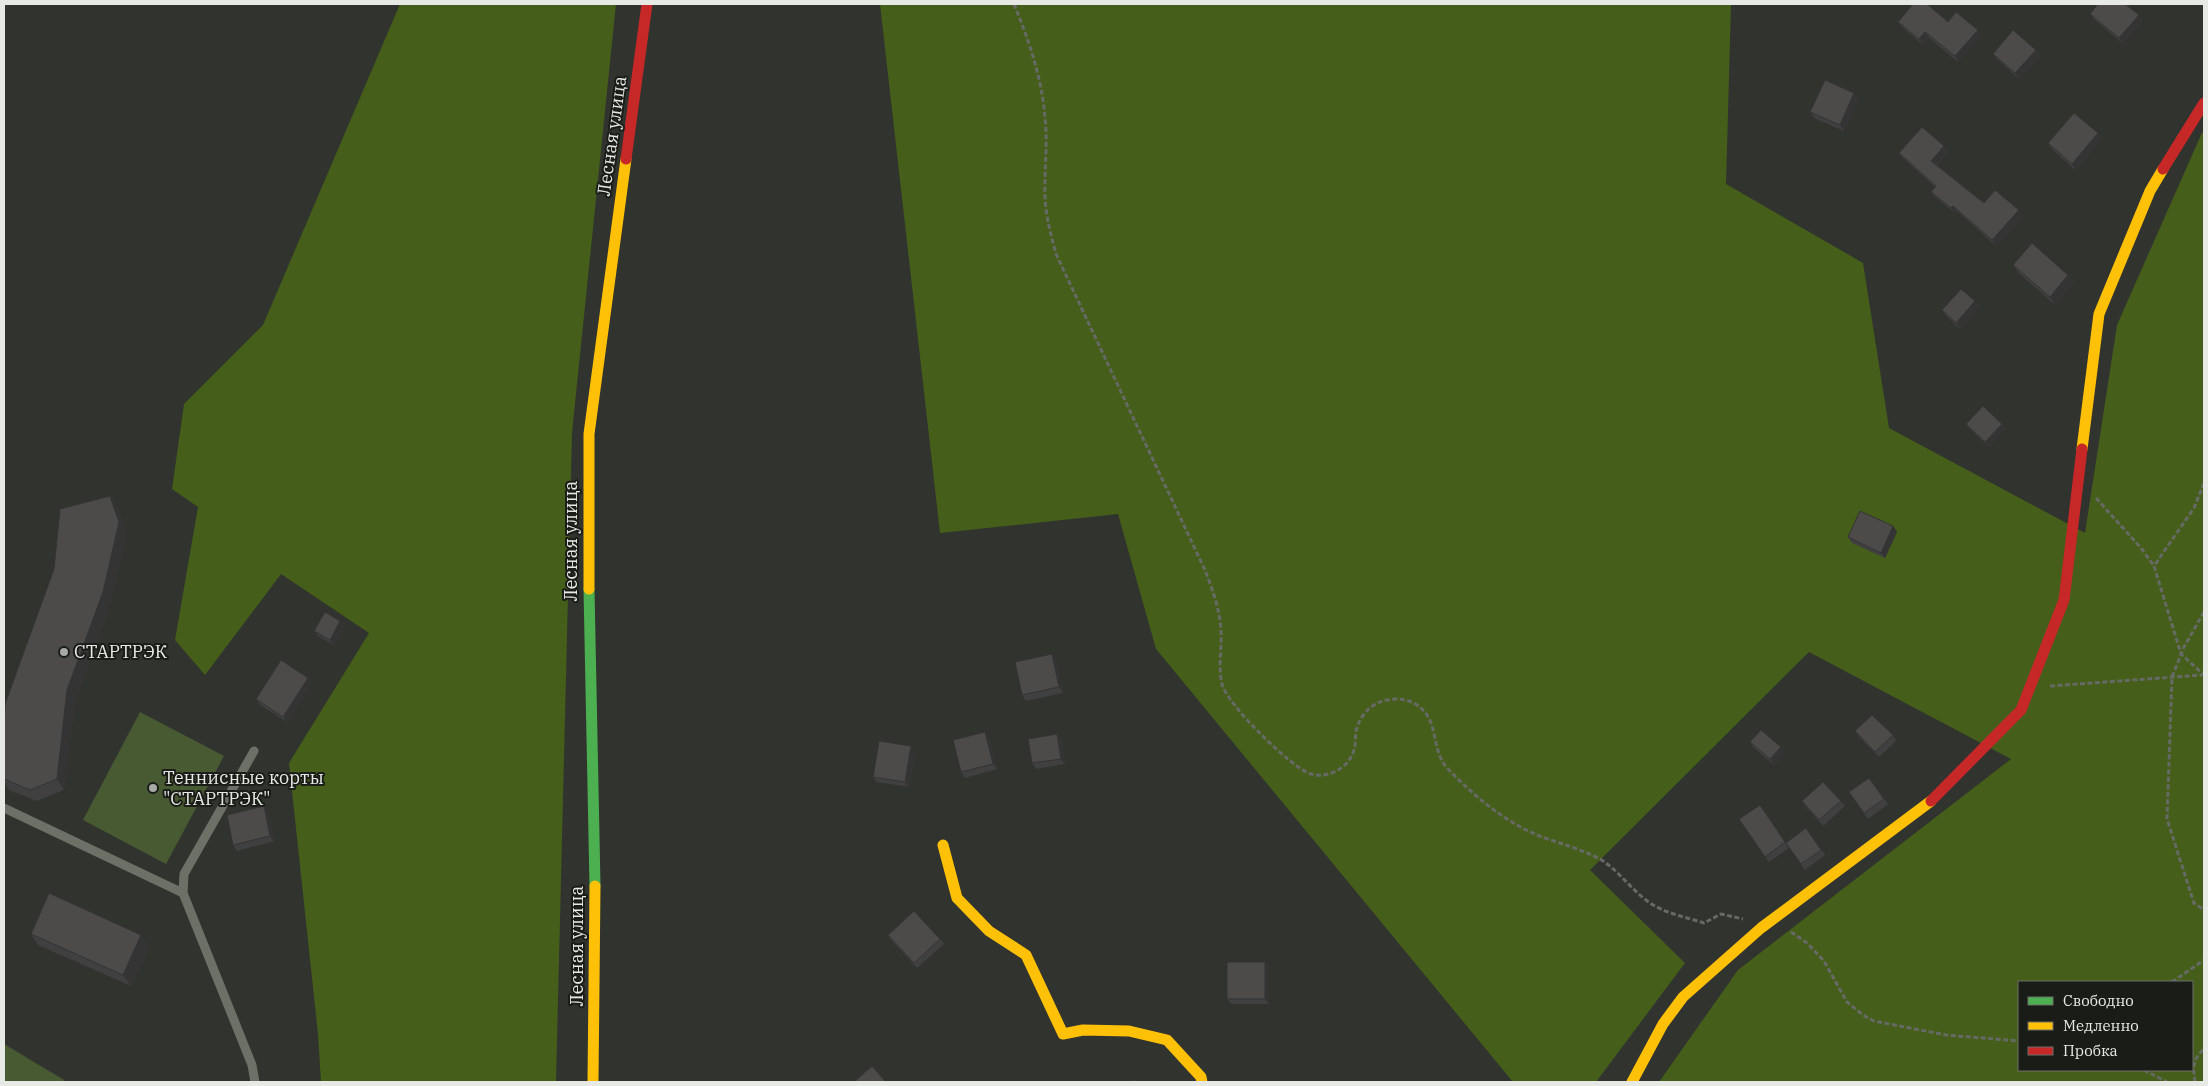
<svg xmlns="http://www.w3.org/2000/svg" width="2208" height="1086" viewBox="0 0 2208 1086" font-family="'IBM Plex Serif',serif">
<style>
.green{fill:#485a32}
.forest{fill:#455e1a;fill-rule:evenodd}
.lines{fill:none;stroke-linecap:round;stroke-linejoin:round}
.path{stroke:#676a64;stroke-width:3;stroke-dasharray:5 2.5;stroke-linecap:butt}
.lane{stroke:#6c7066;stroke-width:9}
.fast{stroke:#4caf50;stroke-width:11}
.slow{stroke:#ffc107;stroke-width:11}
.jam{stroke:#c62828;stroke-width:11}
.wall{fill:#414040}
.shaded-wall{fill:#353434}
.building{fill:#4c4b4a;stroke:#353434}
.poi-dot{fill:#a7a9a5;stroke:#1a1c18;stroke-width:2}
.labels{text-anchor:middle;stroke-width:4;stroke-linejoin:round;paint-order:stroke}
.street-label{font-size:18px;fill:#e6e9e4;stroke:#1a1c18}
.poi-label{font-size:18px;fill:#e6e9e4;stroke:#1a1c18;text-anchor:start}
</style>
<rect width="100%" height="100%" fill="#31332f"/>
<g class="green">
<path d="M140 712 224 756 166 864 83 820Z"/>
<path d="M4 1044 64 1080 63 1082H4Z"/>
</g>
<g class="forest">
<path d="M400 4H616L572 433 556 1082H321L318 1034 289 763 369 633 281 574 205 675 175 640 198 507 172 489 184 404 263 325Z"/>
<path d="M880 4H1731L1726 184 1863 263 1889 428 2085 533 2117 325 2201 135 2204 131V1082H1659L1738 970 2011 759 1809 652 1590 870 1685 963 1596 1082H1513L1156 649 1118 514 940 533ZM2019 982H2192V1070H2019Z"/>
</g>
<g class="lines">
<g class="path">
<path d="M1014 4C1029 41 1042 78 1045 118 1048 145 1044 171 1045 198 1046 217 1051 235 1056 254L1205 570C1212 588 1220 610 1221 630 1222 648 1218 667 1222 684 1226 703 1292 769 1311 774 1328 779 1349 768 1354 750 1356 744 1355 737 1356 731 1360 715 1371 703 1387 700 1397 698 1408 699 1417 705 1440 720 1430 750 1448 769 1475 797 1506 823 1542 837 1562 844 1581 849 1600 859 1618 870 1630 888 1646 900 1662 913 1686 917 1704 923L1721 914 1743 919"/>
<path d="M2204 483 2194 508 2154 566 2181 654 2204 675"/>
<path d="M2096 498 2141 548 2154 566"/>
<path d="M2204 612 2184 647 2172 677 2167 819 2194 903 2204 910"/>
<path d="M2050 686 2202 675"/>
<path d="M1791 932 1807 943 1824 961 1847 1002 1863 1015 1874 1021 1946 1035 2019 1041"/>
<path d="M2172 982 2204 960"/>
<path d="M2144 1070 2167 1082"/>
<path d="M2195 1082C2193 1067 2192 1060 2204 1049"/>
</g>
<g class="lane">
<path d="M254 751 184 874 183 893 252 1065 255 1082"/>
<path d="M4 808 183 893"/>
</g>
<path class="fast" d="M589 589 595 886"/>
<g class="slow">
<path d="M2082 449 2099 314 2150 191 2163 169"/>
<path d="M589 589V434L626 159"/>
<path d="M943 845 957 898 989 931 1026 955 1063 1034 1083 1030 1129 1031 1167 1040 1201 1077 1202 1082"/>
<path d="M593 1082 595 886"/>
<path d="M1632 1082 1663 1024 1683 997 1761 928 1931 801"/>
</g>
<g class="jam">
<path d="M626 159 647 4"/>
<path d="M2163 169 2204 103"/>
<path d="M1931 801 2021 710 2064 600 2082 449"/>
</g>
</g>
<g class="wall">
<path d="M2090 14 2139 15 2143 21 2123 44 2094 19Z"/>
<path d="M1898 22H1948L1981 35 1958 62 1929 38 1923 45 1902 27Z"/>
<path d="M2036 50 2040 56 2019 79 1997 59 1993 54Z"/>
<path d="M1854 93 1858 99 1844 131 1814 118 1810 112Z"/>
<path d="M2098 133 2102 139 2075 170 2052 149 2048 143Z"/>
<path d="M1944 146 1948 152 1937 165 1984 203 2019 210 2023 216 1996 246 1957 211 1955 213 1935 197 1931 192 1935 187 1903 158 1899 153Z"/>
<path d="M2013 265 2068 275 2074 283 2055 305 2019 273Z"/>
<path d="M1975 301 1979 307 1960 329 1946 316 1942 310Z"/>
<path d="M1966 424H2002L2006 429 1989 447 1970 429Z"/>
<path d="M110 496 117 507 127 533 111 602 75 701 64 790 37 801 9 790 4 781V734Z"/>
<path d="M1893 526 1897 532 1885 558 1852 543 1848 537Z"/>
<path d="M340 621 344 627 334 645 318 636 314 631Z"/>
<path d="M1056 659 1063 693 1026 701 1022 695Z"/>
<path d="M308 678 312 683 287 722 260 705 256 699Z"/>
<path d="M1855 731 1893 735 1896 741 1879 757 1859 737Z"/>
<path d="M1057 734 1061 740 1065 764 1036 769 1032 763Z"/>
<path d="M989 737 997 769 965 778 961 772Z"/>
<path d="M1750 742 1785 753 1774 765 1754 748Z"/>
<path d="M915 752 909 787 877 782 873 777Z"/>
<path d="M1869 778 1888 804 1868 819 1849 792Z"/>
<path d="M1802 801H1841L1845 806 1823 826 1806 807Z"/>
<path d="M1760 805 1789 848 1769 862 1739 819Z"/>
<path d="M264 806 268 811 274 841 237 851 233 845Z"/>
<path d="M1806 828 1825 855 1805 870 1786 843Z"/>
<path d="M31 934 149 946 131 986 38 945Z"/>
<path d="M888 935 940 939 944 944 917 968 892 941Z"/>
<path d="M1265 962 1269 967V1004H1231L1227 999Z"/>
</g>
<g class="shaded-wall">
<path d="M2139 15 2143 21 2123 44 2119 38Z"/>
<path d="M1978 30 1981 35 1958 62 1955 56Z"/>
<path d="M1925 32 1929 38 1923 45 1919 39Z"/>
<path d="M2036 50 2040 56 2019 79 2015 73Z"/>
<path d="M1854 93 1858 99 1844 131 1840 125Z"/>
<path d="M2098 133 2102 139 2075 170 2072 164Z"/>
<path d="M1944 146 1948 152 1935 166 1931 161Z"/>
<path d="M1953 206 1957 211 1955 213 1951 208Z"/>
<path d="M2019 210 2023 216 1996 246 1992 240Z"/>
<path d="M2068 275 2074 283 2055 305 2050 297Z"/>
<path d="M1975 301 1979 307 1960 329 1956 323Z"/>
<path d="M2002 424 2006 429 1989 447 1985 442Z"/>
<path d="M110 496 117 507 127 533 111 602 75 701 64 790 57 779 67 690Z"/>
<path d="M1893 526 1897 532 1885 558 1881 553Z"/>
<path d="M340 621 344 627 334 645 330 640Z"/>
<path d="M1052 654 1056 659 1063 693 1059 687Z"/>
<path d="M308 678 312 683 287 722 283 717Z"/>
<path d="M985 732 989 737 997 769 993 764Z"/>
<path d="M1057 734 1061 740 1065 764 1061 759Z"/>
<path d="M911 746 915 752 909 787 905 782Z"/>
<path d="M1781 747 1785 753 1774 765 1770 759Z"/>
<path d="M264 806 268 811 274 841 270 836Z"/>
<path d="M141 935 149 946 131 986 123 975Z"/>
<path d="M1265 962 1269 967V1004L1265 999Z"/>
</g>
<g class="building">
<path d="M1913 4H1927L1948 22 1956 12 1978 30 1955 56 1925 32 1919 39 1898 22Z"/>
<path d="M2098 4H2125L2139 15 2119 38 2090 14Z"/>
<path d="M2013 30 2036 50 2015 73 1993 54Z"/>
<path d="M1825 80 1854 93 1840 125 1810 112Z"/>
<path d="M2074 113 2098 133 2072 164 2048 143Z"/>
<path d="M1922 127 1944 146 1931 161 1984 203 1995 190 2019 210 1992 240 1953 206 1951 208 1931 192 1936 186 1899 153Z"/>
<path d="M2032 243 2068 275 2050 297 2013 265Z"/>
<path d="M1961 289 1975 301 1956 323 1942 310Z"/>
<path d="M1983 406 2002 424 1985 442 1966 424Z"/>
<path d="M110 496 119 522 103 592 67 690 57 779 30 790 4 779V734L5 704 54 569 60 509Z"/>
<path d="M1860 511 1893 526 1881 553 1848 537Z"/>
<path d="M325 612 340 621 330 640 314 631Z"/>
<path d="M1052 654 1059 687 1022 695 1015 662Z"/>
<path d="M281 660 308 678 283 717 256 699Z"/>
<path d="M1872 715 1893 735 1875 752 1855 731Z"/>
<path d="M1761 730 1781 747 1770 759 1750 742Z"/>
<path d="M985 732 993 764 961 772 953 740Z"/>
<path d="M1057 734 1061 759 1032 763 1028 739Z"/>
<path d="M879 741 911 746 905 782 873 777Z"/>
<path d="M1869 778 1884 799 1864 813 1849 792Z"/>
<path d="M1823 782 1841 801 1819 820 1802 801Z"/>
<path d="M1760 805 1785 842 1765 857 1739 819Z"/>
<path d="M264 806 270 836 233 845 227 815Z"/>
<path d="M1806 828 1821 850 1801 864 1786 843Z"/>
<path d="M49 893 141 935 123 975 31 934Z"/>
<path d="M914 911 940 939 914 963 888 935Z"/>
<rect x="1227" y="962" width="38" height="37"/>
<path d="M872 1066 886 1082H854Z"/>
<path d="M1135 1080 1136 1082H1122Z"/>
</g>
<g class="poi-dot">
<circle cx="64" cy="652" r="5"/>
<circle cx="153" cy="788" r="5"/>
</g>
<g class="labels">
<g class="street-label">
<text transform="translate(612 136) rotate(-82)" y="6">Лесная улица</text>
<text transform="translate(571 541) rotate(-90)" y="6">Лесная улица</text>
<text transform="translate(577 946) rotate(-90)" y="6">Лесная улица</text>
</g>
<g class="poi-label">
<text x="74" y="658">СТАРТРЭК</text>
<text x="163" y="784">Теннисные корты<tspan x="163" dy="21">"СТАРТРЭК"</tspan></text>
</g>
</g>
<rect width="2208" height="1086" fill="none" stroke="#e6e9e4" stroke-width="10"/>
<rect x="2018" y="981" width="175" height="90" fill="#1a1c18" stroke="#6c6e6a"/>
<rect x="2028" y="997" width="25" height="8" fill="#4caf50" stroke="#6c6e6a"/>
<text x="2063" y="1006" font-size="15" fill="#e6e9e4">Свободно</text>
<rect x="2028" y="1022" width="25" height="8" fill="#ffc107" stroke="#6c6e6a"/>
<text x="2063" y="1031" font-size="15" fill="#e6e9e4">Медленно</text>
<rect x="2028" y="1047" width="25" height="8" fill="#c62828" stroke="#6c6e6a"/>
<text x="2063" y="1056" font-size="15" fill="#e6e9e4">Пробка</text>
</svg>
